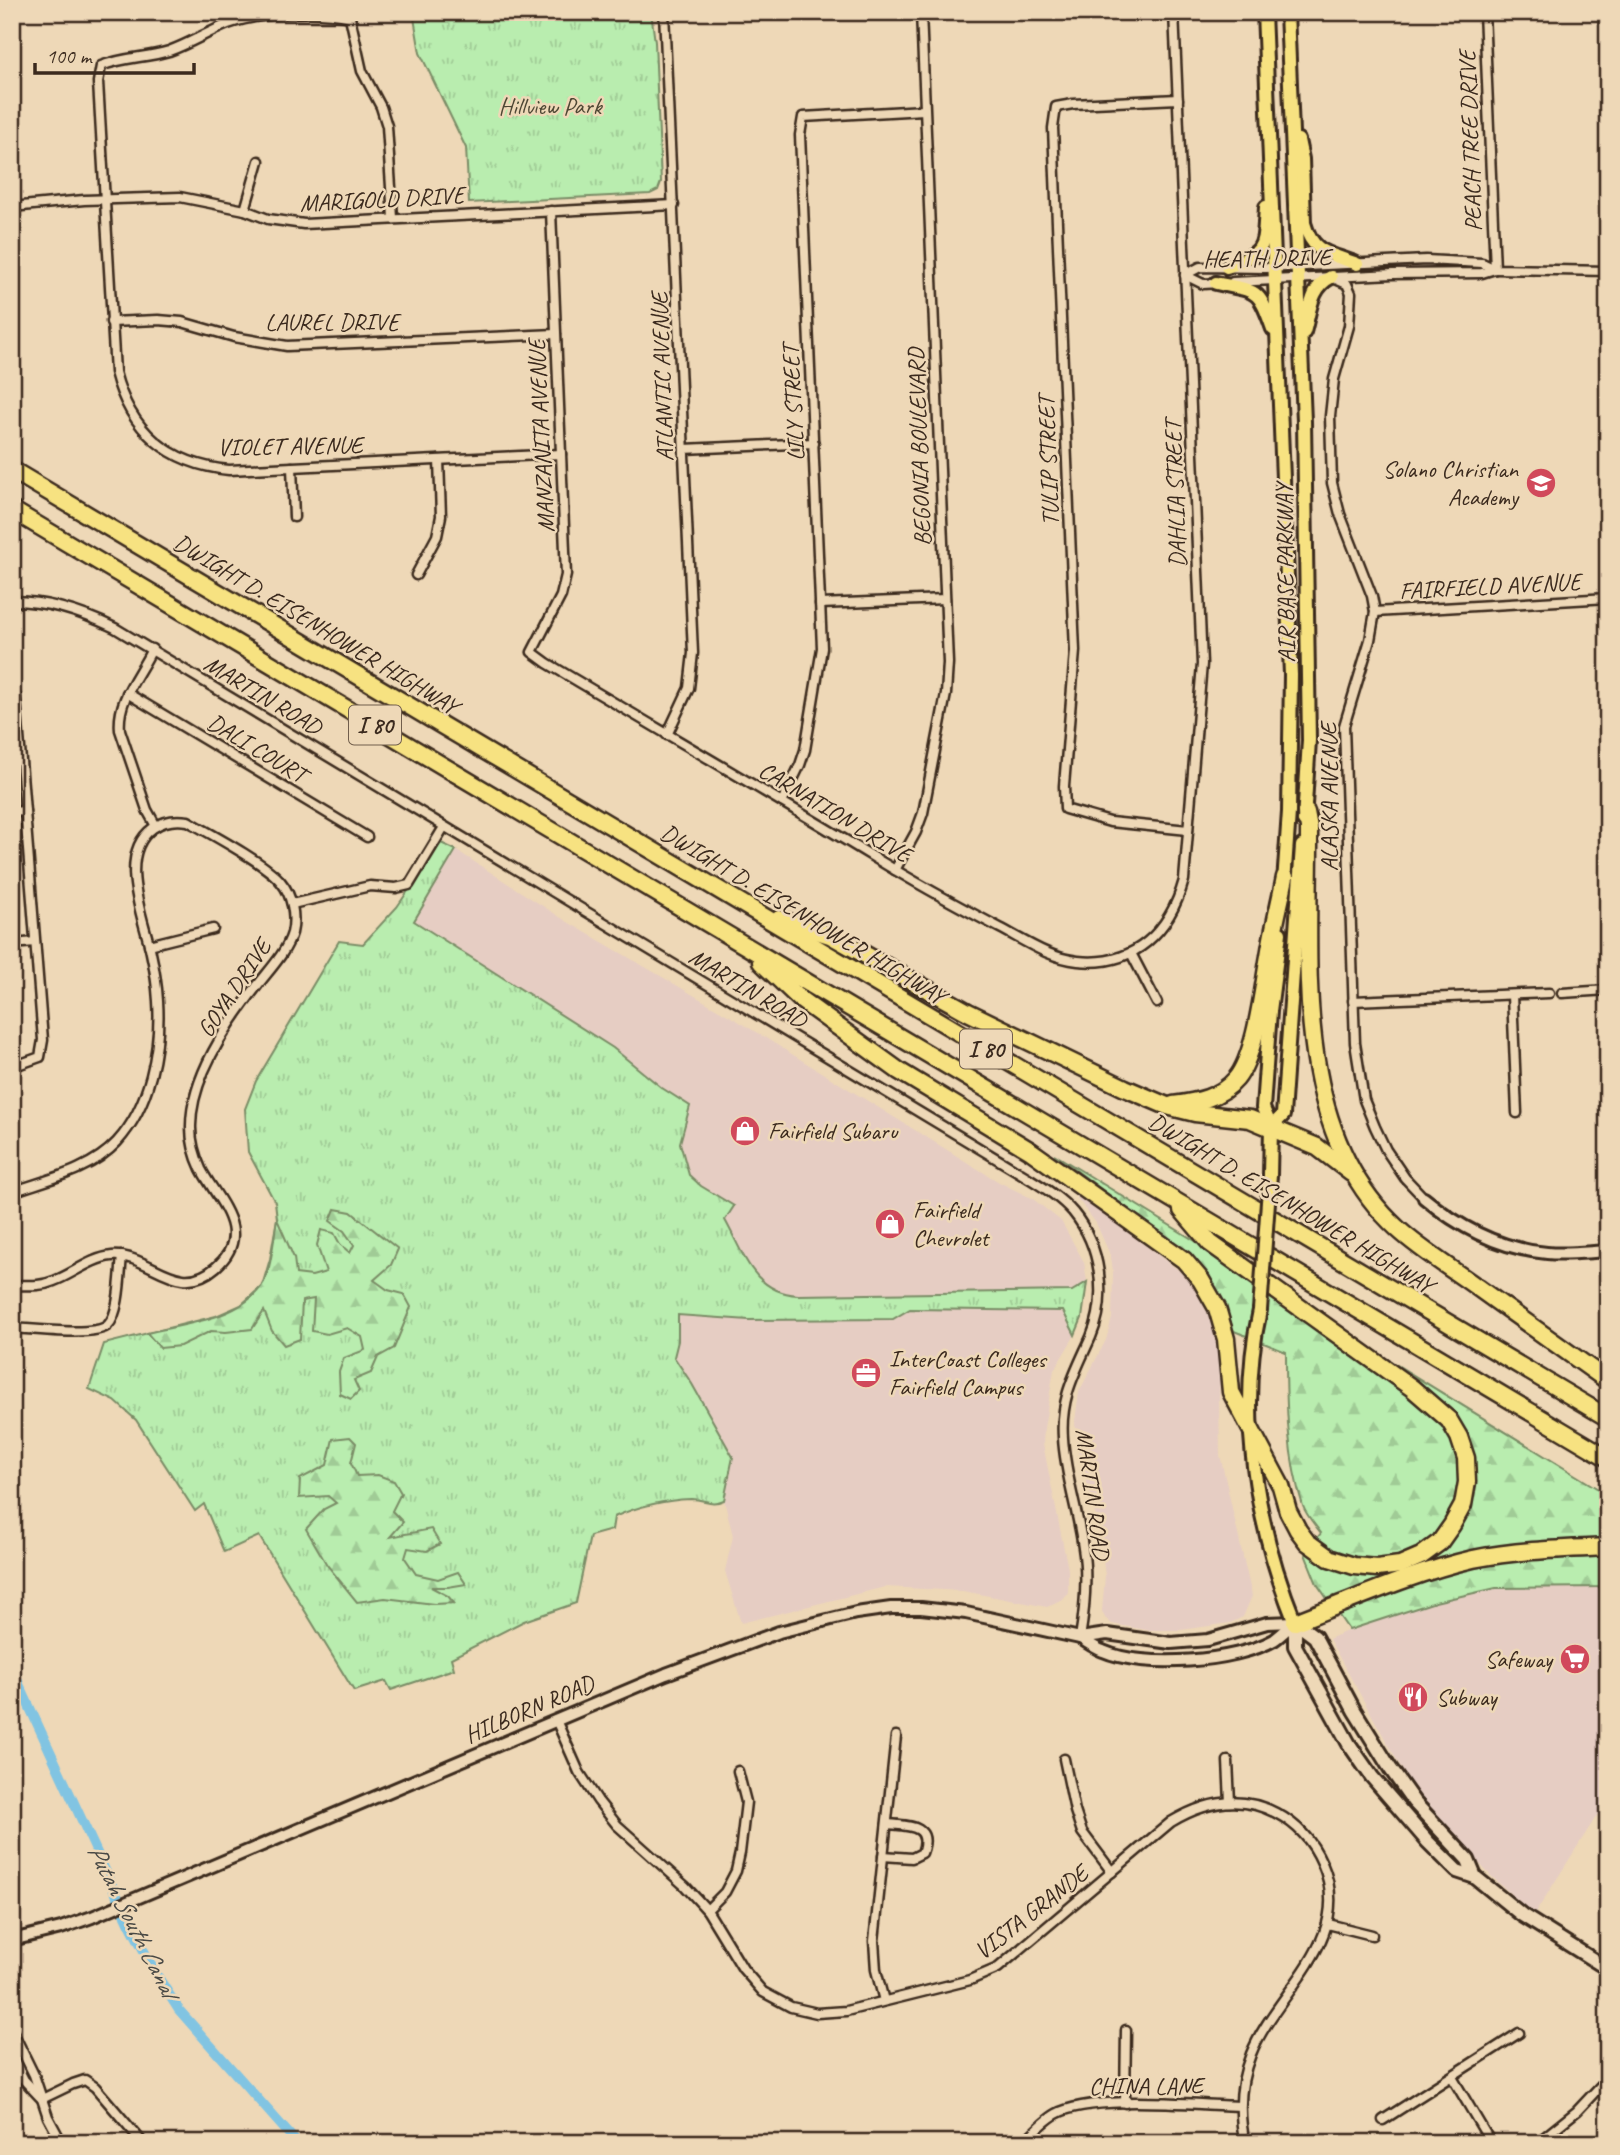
<svg xmlns="http://www.w3.org/2000/svg" width="1620" height="2155" viewBox="0 0 1620 2155" font-family="Caveat,sans-serif">
<style>
.built{fill:#e6cdc3}
.grass{fill:url(#grass-tufts);stroke:#7a8c66;stroke-width:2}
.forest{fill:url(#forest-firs);stroke:#7a8c66;stroke-width:2}
.lines{fill:none;stroke-linecap:round;stroke-linejoin:round}
.canal{stroke:#81c4e2;stroke-width:10}
.minor-casing{stroke:#3b2a1e;stroke-width:13}
.tertiary-casing{stroke:#3b2a1e;stroke-width:16}
.secondary-casing{stroke:#3b2a1e;stroke-width:18}
.primary-casing{stroke:#3b2a1e;stroke-width:18}
.motorway-casing{stroke:#3b2a1e;stroke-width:21}
.minor{stroke:#eed8b7;stroke-width:8}
.tertiary{stroke:#eed8b7;stroke-width:10}
.secondary{stroke:#eed8b7;stroke-width:12}
.primary{stroke:#f7e281;stroke-width:12}
.motorway{stroke:#f7e281;stroke-width:16}
.primary-bridge-casing{stroke:#3b2a1e;stroke-width:18;stroke-linecap:butt}
.primary-bridge{stroke:#f7e281;stroke-width:12}
.labels{text-anchor:middle;stroke-width:5;stroke-linejoin:round;paint-order:stroke}
.shield{fill:#eed8b7;stroke:#715e4c;stroke-width:2}
.shield-label{font-size:23px;font-weight:bold;fill:#3b2a1e}
.park-label{font-size:24px;fill:#4e4734;stroke:#eed8b7}
.street-label{font-size:24px;fill:#3b2a1e;stroke:#eed8b7}
.poi-label{font-size:24px;fill:#3b2a1e;stroke:#eed8b7;text-anchor:start}
.water-label{font-size:26px;font-style:italic;fill:#494945;stroke:#eed8b7}
</style>
<defs>
<pattern id="grass-tufts" width="24" height="20" patternUnits="userSpaceOnUse" patternTransform="scale(1.75)"><rect width="24" height="20" fill="#b9edaf"/><path d="M3 7l-1-3M5 7V3M7 7l1-3M15 17l-1-3M17 17v-4M19 17l1-3" fill="none" stroke="#a0cb96"/></pattern>
<pattern id="forest-firs" width="22" height="20" patternUnits="userSpaceOnUse" patternTransform="scale(1.75)"><rect width="22" height="20" fill="#b9edaf"/><path d="M5 1l3.5 6h-7zM16 11l3.5 6h-7z" fill="#a0cb96"/></pattern>
</defs>
<rect width="100%" height="100%" fill="#eed8b7"/>
<filter id="ink" filterUnits="userSpaceOnUse"><feTurbulence type="fractalNoise" baseFrequency=".0143" numOctaves="2"/><feDisplacementMap in="SourceGraphic" scale="14" xChannelSelector="R" yChannelSelector="G"/><feConvolveMatrix kernelMatrix="1 2 1 2 8 2 1 2 1" color-interpolation-filters="sRGB"/></filter>
<g filter="url(#ink)">
<g class="built">
<path d="M456 850 566 921 738 1021 999 1182 1033 1199 1061 1221 1084 1262 1087 1282 1072 1291 798 1295 783 1294 767 1287 753 1273 724 1219 734 1206 701 1186 689 1175 680 1143 690 1106 662 1088 613 1048 413 920Z"/>
<path d="M1070 1189 1181 1272 1192 1285 1205 1307 1215 1330 1221 1365 1219 1397 1220 1455 1252 1596 1243 1617 1230 1623 1181 1630H1146L1112 1624 1105 1618 1102 1611 1105 1576 1099 1529 1076 1442 1075 1421 1079 1392 1106 1340 1112 1318 1113 1271 1111 1257 1096 1223Z"/>
<path d="M910 1309 1063 1311 1075 1335 1054 1370 1044 1428 1043 1444 1068 1569V1592L1063 1600 1047 1607 963 1591 885 1587 741 1623 725 1571 733 1536 724 1500 733 1457 674 1357 678 1341 677 1315 749 1320 893 1319Z"/>
<path d="M1608 1587V1798L1534 1915 1490 1875 1420 1801 1329 1639 1349 1630 1435 1602 1496 1588Z"/>
</g>
<g class="grass">
<path d="M413 12H651L655 42 661 182 658 190 650 194 469 203 466 148 420 53Z"/>
<path d="M441 843 456 850 414 921 613 1048 662 1088 690 1106 680 1143 689 1175 701 1186 734 1206 725 1220C744 1254 753 1292 798 1295L1072 1291 1087 1282 1082 1318 1075 1335 1063 1311 910 1309 893 1319 749 1320 678 1315V1341L674 1357 692 1384 733 1457 724 1500C710 1506 706 1499 691 1499 664 1500 639 1506 614 1517L612 1530 590 1536 576 1603 524 1621 451 1658 454 1669 391 1690 386 1681 354 1691 259 1536 224 1552 204 1504 195 1511 136 1420 115 1401 89 1389 104 1344 216 1316 241 1305 262 1286 270 1259 277 1219 275 1202 248 1152 245 1109 256 1081 339 941 363 944 397 907Z"/>
</g>
<g class="forest">
<path d="M1054 1154 1608 1495V1587L1496 1588 1435 1602 1349 1630 1317 1584 1305 1554 1321 1533C1315 1525 1306 1515 1303 1506 1287 1458 1286 1402 1286 1352L1234 1331 1223 1301 1190 1255Z"/>
<path d="M335 1209 351 1212 398 1249 391 1265 374 1280 388 1290 404 1294 411 1307 394 1348 378 1357 371 1373 354 1380 359 1391 351 1399 340 1394 339 1372 344 1358 365 1350 362 1337 347 1328 327 1334 312 1331 314 1299 302 1301 300 1339 284 1345 272 1331 264 1311 252 1329 226 1332 211 1331 180 1346 160 1348 147 1333C183 1324 237 1320 261 1287 271 1273 274 1237 277 1219L294 1258 296 1274 312 1276 326 1272 317 1245 321 1230 334 1233 340 1244 350 1253 354 1245 344 1231 330 1221Z"/>
<path d="M350 1437 356 1443 351 1463 357 1476 378 1475 394 1481 401 1493 392 1511 403 1522 390 1537 431 1529 440 1544 427 1551 408 1548 405 1558 416 1574 438 1579 458 1572 466 1584 448 1587H431L448 1596 454 1603 434 1604 385 1598 357 1602 327 1565 306 1529 324 1509 336 1503 328 1496 299 1498 300 1479 327 1465 333 1439Z"/>
</g>
<g class="lines">
<path class="canal" d="M12 1669 129 1922 156 1974 179 2010 297 2143"/>
<g class="minor-casing">
<g id="minor">
<path d="M664 12 693 653 689 688 667 735"/>
<path d="M1484 12 1495 269"/>
<path d="M1178 99 1073 104 1056 107 1053 128 1075 651 1064 786 1065 809 1110 822 1188 830"/>
<path d="M12 207 84 200 180 197 245 210 268 219 304 224 674 205"/>
<path d="M245 210 259 161"/>
<path d="M551 211 566 575 561 596 532 652 547 663C656 728 767 792 875 858 916 883 958 906 1000 928 1025 941 1049 958 1078 961 1135 967 1170 931 1184 880L1202 664 1174 12"/>
<path d="M393 218 387 126 381 107 362 71 350 17C319 9 257 13 228 24 208 32 189 44 169 51 146 58 123 57 101 66L98 82 115 372C130 431 169 464 229 470L561 454"/>
<path d="M1185 275 1200 267 1266 268 1426 260 1482 263 1495 269 1608 271"/>
<path d="M1185 275 1203 284 1220 283"/>
<path d="M1331 277 1347 284 1351 293 1349 326 1334 379 1330 416 1332 483 1340 514 1372 596 1375 612 1370 640 1344 726 1355 1043 1364 1100 1375 1127 1386 1150 1405 1178 1424 1198"/>
<path d="M1233 282 1393 274 1482 273 1495 269"/>
<path d="M111 322 158 320 182 322 234 337 287 346 556 334"/>
<path d="M684 449 814 443"/>
<path d="M292 467 294 517"/>
<path d="M416 575 437 536 441 516 439 460"/>
<path d="M12 601C49 601 82 612 115 628L1027 1177C1043 1187 1060 1197 1073 1212 1101 1246 1108 1297 1091 1337 1075 1373 1060 1398 1063 1438 1065 1475 1078 1511 1083 1548 1088 1578 1085 1608 1080 1638"/>
<path d="M820 604 945 599"/>
<path d="M1375 612 1608 598"/>
<path d="M152 649C139 676 117 699 120 730L147 810 156 826"/>
<path d="M12 688 16 697 43 1040 40 1057 12 1067"/>
<path d="M127 693 367 837"/>
<path d="M782 802 800 765 805 750 822 648 800 135 803 117 924 110"/>
<path d="M12 812 25 811"/>
<path d="M895 870 916 832 923 813 946 694 948 663 921 12"/>
<path d="M292 904 370 886 396 888 409 885 444 827"/>
<path d="M12 944 35 942"/>
<path d="M149 945 213 929"/>
<path d="M1131 953 1157 1003"/>
<path d="M1562 993 1608 990"/>
<path d="M1512 995 1517 1113"/>
<path d="M1353 1001 1549 993"/>
<path d="M12 1192C49 1179 90 1171 117 1142 150 1106 161 1048 158 1001 157 983 154 966 150 948 142 914 117 854 153 828 164 820 175 819 188 821 211 834 267 864 281 882 292 895 296 916 292 933 286 953 270 969 257 986 228 1023 190 1078 191 1128 191 1142 195 1156 201 1169 217 1200 255 1233 216 1267 177 1301 150 1253 112 1256 91 1258 73 1274 54 1281 40 1287 27 1285 12 1285"/>
<path d="M12 1328C32 1329 96 1337 108 1325 120 1313 120 1272 122 1256"/>
<path d="M556 1720 579 1772 598 1801 617 1825 685 1886 707 1910 743 1969 763 1992 791 2007 817 2013 846 2011 970 1980 998 1968 1171 1822C1204 1802 1240 1794 1276 1813 1297 1824 1313 1842 1322 1863 1356 1939 1276 1991 1251 2054 1240 2082 1238 2113 1245 2143"/>
<path d="M1064 1759 1075 1811 1082 1832 1112 1872"/>
<path d="M1228 1761 1230 1802"/>
<path d="M883 1856 912 1858 922 1853C933 1824 907 1826 887 1824"/>
<path d="M707 1910 725 1892 736 1871 740 1853 746 1802 738 1771"/>
<path d="M1328 1924 1372 1935"/>
<path d="M884 2001 876 1970 874 1941 896 1736"/>
<path d="M12 2030 34 2075 48 2117 62 2143"/>
<path d="M12 2056 24 2080 40 2097"/>
<path d="M1452 2077 1491 2143"/>
<path d="M42 2099 73 2084 85 2080 95 2087 143 2143"/>
<path d="M1125 2103 1126 2030"/>
<path d="M1383 2120 1519 2033"/>
<path d="M1023 2143C1033 2133 1044 2121 1056 2114 1091 2094 1196 2105 1240 2106"/>
<path d="M1537 2143 1577 2111 1608 2078"/>
</g>
</g>
<g class="tertiary-casing">
<g id="tertiary">
<path d="M1424 1198C1460 1228 1500 1249 1547 1253 1567 1255 1588 1252 1608 1251"/>
<path d="M1080 1638C1087 1642 1095 1648 1103 1651 1144 1669 1235 1662 1274 1640 1281 1635 1288 1628 1295 1622"/>
<path d="M12 1940 61 1928 92 1917 666 1674 779 1632 856 1613 891 1608H921L966 1613 1080 1638 1107 1634 1171 1643 1208 1640 1267 1623 1295 1622"/>
</g>
</g>
<g class="secondary-casing">
<g id="secondary">
<path d="M1295 1622V1646L1349 1744 1372 1777 1428 1842 1457 1871 1475 1877 1522 1915 1608 1969"/>
<path d="M1295 1622 1315 1637 1354 1710 1390 1768 1414 1802 1468 1860 1475 1877"/>
</g>
</g>
<g class="primary-casing">
<g id="primary">
<path d="M1264 12 1291 675 1289 812 1284 883"/>
<path d="M1287 12 1304 421 1309 740 1304 821"/>
<path d="M1298 140 1302 159 1304 223C1313 255 1330 253 1357 264"/>
<path d="M1227 267C1268 251 1263 248 1266 207"/>
<path d="M1216 283C1258 292 1258 287 1273 329"/>
<path d="M1304 332C1310 312 1310 287 1331 277"/>
<path d="M1271 1127 1283 1115 1302 846"/>
<path d="M1270 1175 1271 1127 1263 1108 1270 1011 1280 933"/>
<path d="M1260 1310C1237 1412 1256 1526 1295 1622"/>
</g>
</g>
<g class="motorway-casing">
<g id="motorway">
<path d="M12 470 1608 1418"/>
<path d="M12 510 1608 1458"/>
<path d="M1306 812 1309 828C1310 960 1290 1131 1398 1229 1421 1250 1449 1267 1474 1285 1519 1317 1563 1349 1608 1381"/>
<path d="M779 919 830 935 968 1012 1125 1088 1167 1106 1195 1113 1250 1119 1317 1147 1351 1173"/>
<path d="M761 962 801 1000 899 1071 1031 1151 1184 1260 1201 1280 1217 1308 1226 1339 1231 1392 1281 1486 1288 1511 1298 1530 1307 1542 1329 1558 1354 1566 1377 1568 1400 1565 1421 1556 1440 1542 1452 1525 1463 1505 1467 1482 1466 1458 1459 1437 1449 1420 1412 1388 1210 1243 1182 1210"/>
<path d="M1173 1105C1197 1102 1220 1098 1236 1079 1256 1055 1263 988 1269 956 1273 929 1280 903 1285 877"/>
<path d="M1295 1622C1353 1600 1412 1573 1473 1559 1517 1550 1563 1549 1608 1547"/>
</g>
</g>
<use href="#minor" class="minor"/>
<use href="#tertiary" class="tertiary"/>
<use href="#secondary" class="secondary"/>
<use href="#primary" class="primary"/>
<use href="#motorway" class="motorway"/>
<g class="primary-bridge-casing">
<path id="primary-bridge" d="M1260 1310 1270 1175"/>
</g>
<use href="#primary-bridge" class="primary-bridge"/>
</g>
</g>
<defs>
<g id="school-disc" transform="scale(1.575)"><circle r="9.5" fill="#d1495b" stroke="#eed8b7"/><path d="M0-5L7-2L0 1L-7-2ZM-4 1L0 2.5L4 1V4Q0 6-4 4Z" fill="#fff"/></g>
<g id="shop-disc" transform="scale(1.575)"><circle r="9.5" fill="#d1495b" stroke="#eed8b7"/><path d="M-5-2.5h2.3a2.7 3.5 0 0 1 5.4 0H5L5.5 6h-11ZM-1.5-2.5h3a1.5 2.3 0 0 0-3 0Z" fill="#fff"/></g>
<g id="office-disc" transform="scale(1.575)"><circle r="9.5" fill="#d1495b" stroke="#eed8b7"/><path d="M-6-3h4V-5.5h4V-3h4V5H-6ZM-1-4.5V-3h2v-1.5ZM-6 0V1H6V0Z" fill="#fff"/></g>
<g id="supermarket-disc" transform="scale(1.575)"><circle r="9.5" fill="#d1495b" stroke="#eed8b7"/><path d="M-6-5.5h2.5l.6 2H6L4.5 2H-2.5L-4.4-4H-6ZM-1.5 3.2a1.3 1.3 0 1 0 .1 0ZM3 3.2a1.3 1.3 0 1 0 .1 0Z" fill="#fff"/></g>
<g id="restaurant-disc" transform="scale(1.575)"><circle r="9.5" fill="#d1495b" stroke="#eed8b7"/><path d="M-5-6h1v4h1v-4h1v4h1v-4h1v5L-1.5 .5V6h-2V.5L-5-1ZM5-6V6H3V1.5H1.5Q1.5-4 5-6Z" fill="#fff"/></g>
</defs>
<g fill-rule="evenodd">
<use href="#school-disc" x="1541" y="483"/>
<use href="#shop-disc" x="745" y="1131"/>
<use href="#shop-disc" x="890" y="1224"/>
<use href="#office-disc" x="866" y="1373"/>
<use href="#supermarket-disc" x="1575" y="1659"/>
<use href="#restaurant-disc" x="1413" y="1697"/>
</g>
<g class="labels">
<g class="shield">
<rect x="349" y="705.5" width="52" height="39" rx="5"/>
<rect x="960" y="1029.5" width="52" height="39" rx="5"/>
</g>
<g class="shield-label">
<text x="375" y="733">I 80</text>
<text x="986" y="1057">I 80</text>
</g>
<g class="park-label">
<text x="550" y="114">Hillview Park</text>
</g>
<g class="street-label">
<text transform="translate(1470 141) rotate(-92)" y="8">PEACH TREE DRIVE</text>
<text transform="translate(382 199) rotate(-3)" y="8">MARIGOLD DRIVE</text>
<text transform="translate(1267 258) rotate(-1)" y="8">HEATH DRIVE</text>
<text x="332" y="330">LAUREL DRIVE</text>
<text transform="translate(662 377) rotate(-92)" y="8">ATLANTIC AVENUE</text>
<text transform="translate(793 403) rotate(-93)" y="8">LILY STREET</text>
<text transform="translate(541 436) rotate(-93)" y="8">MANZANITA AVENUE</text>
<text transform="translate(290 446) rotate(-1)" y="8">VIOLET AVENUE</text>
<text transform="translate(919 447) rotate(-92)" y="8">BEGONIA BOULEVARD</text>
<text transform="translate(1048 461) rotate(-92)" y="8">TULIP STREET</text>
<text transform="translate(1175 494) rotate(-92)" y="8">DAHLIA STREET</text>
<text transform="translate(1285 573) rotate(-91)" y="8">AIR BASE PARKWAY</text>
<text transform="translate(1490 586) rotate(-3)" y="8">FAIRFIELD AVENUE</text>
<text transform="translate(316 624) rotate(31)" y="8">DWIGHT D. EISENHOWER HIGHWAY</text>
<text transform="translate(263 695) rotate(31)" y="8">MARTIN ROAD</text>
<text transform="translate(257 748) rotate(31)" y="8">DALI COURT</text>
<text transform="translate(1329 797) rotate(-90)" y="8">ALASKA AVENUE</text>
<text transform="translate(835 812) rotate(31)" y="8">CARNATION DRIVE</text>
<text transform="translate(803 914) rotate(31)" y="8">DWIGHT D. EISENHOWER HIGHWAY</text>
<text transform="translate(234 988) rotate(-56)" y="8">GOYA DRIVE</text>
<text transform="translate(748 988) rotate(31)" y="8">MARTIN ROAD</text>
<text transform="translate(1291 1203) rotate(31)" y="8">DWIGHT D. EISENHOWER HIGHWAY</text>
<text transform="translate(1093 1494) rotate(82)" y="8">MARTIN ROAD</text>
<text transform="translate(529 1709) rotate(-23)" y="8">HILBORN ROAD</text>
<text transform="translate(1031 1912) rotate(-38)" y="8">VISTA GRANDE</text>
<text x="1146" y="2094">CHINA LANE</text>
</g>
<g class="poi-label">
<text x="1518" y="477" text-anchor="end">Solano Christian<tspan x="1518" dy="28">Academy</tspan></text>
<text x="768" y="1139">Fairfield Subaru</text>
<text x="913" y="1218">Fairfield<tspan x="913" dy="28">Chevrolet</tspan></text>
<text x="889" y="1367">InterCoast Colleges<tspan x="889" dy="28">Fairfield Campus</tspan></text>
<text x="1552" y="1667" text-anchor="end">Safeway</text>
<text x="1436" y="1705">Subway</text>
</g>
<g class="water-label">
<text transform="translate(133 1920) rotate(63)" y="9">Putah South Canal</text>
</g>
</g>
<rect width="1620" height="2155" fill="none" stroke="#eed8b7" stroke-width="42"/>
<rect x="21" y="21" width="1578" height="2113" fill="none" stroke="#3b2a1e" stroke-width="2.5" filter="url(#ink)"/>
<path d="M35 63v10h159v-10" fill="none" stroke="#3b2a1e" stroke-width="3.5"/>
<text x="46" y="63" font-size="21" fill="#3b2a1e" stroke="#eed8b7" stroke-width="5" paint-order="stroke">100 m</text>
</svg>
